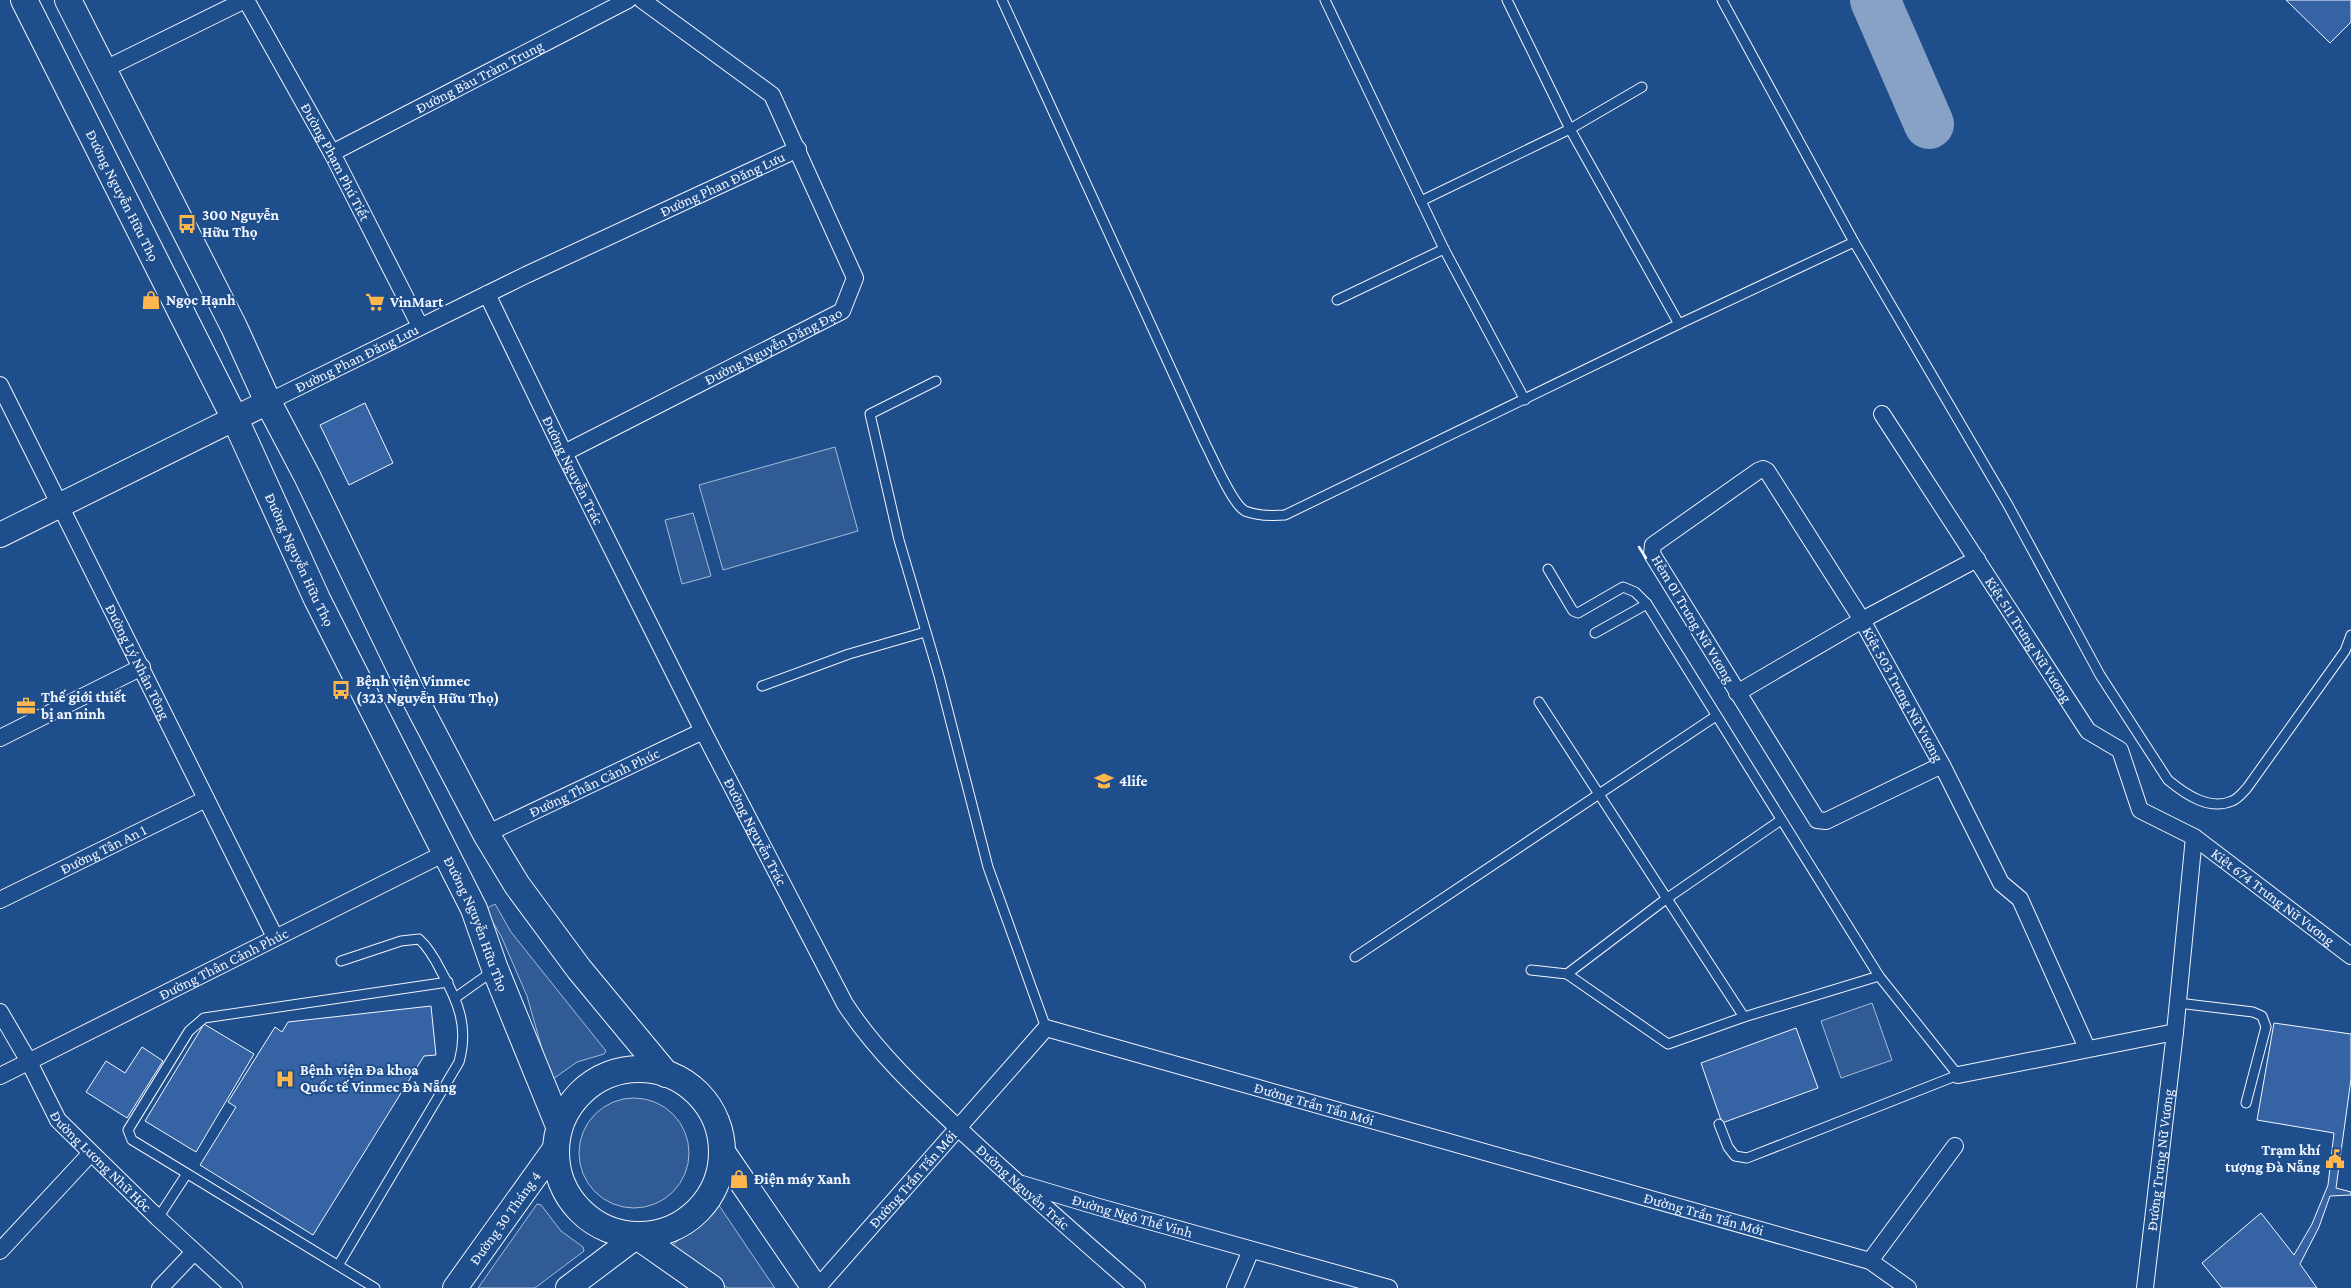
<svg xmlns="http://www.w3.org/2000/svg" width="2351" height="1288" viewBox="0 0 2351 1288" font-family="'Crimson Pro',serif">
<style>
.green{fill:#305b95;stroke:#a8bbd7}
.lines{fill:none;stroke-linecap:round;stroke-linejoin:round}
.taxiway{stroke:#88a2c6;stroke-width:50}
.building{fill:#3563a3;stroke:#f2f6ff}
.lane-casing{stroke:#f2f6ff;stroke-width:11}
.street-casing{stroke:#f2f6ff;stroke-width:18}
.secondary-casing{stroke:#f2f6ff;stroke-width:26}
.primary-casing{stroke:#f2f6ff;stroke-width:28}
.lane{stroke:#1f4e8c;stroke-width:9}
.street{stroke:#1f4e8c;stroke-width:16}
.secondary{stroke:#1f4e8c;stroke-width:24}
.primary{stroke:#1f4e8c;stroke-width:26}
.wall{stroke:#f2f6ff;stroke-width:2.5}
.labels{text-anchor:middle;stroke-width:4;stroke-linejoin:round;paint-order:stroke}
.street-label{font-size:15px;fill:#f2f6ff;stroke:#1f4e8c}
.poi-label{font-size:15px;font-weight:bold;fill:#f2f6ff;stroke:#1f4e8c;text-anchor:start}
</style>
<rect width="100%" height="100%" fill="#1f4e8c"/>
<g class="green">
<path d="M835 447 858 531 723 570 699 485Z"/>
<path d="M693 513 711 576 682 584 665 520Z"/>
<path d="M495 904 511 932 606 1051 604 1054 577 1062 553 1079 550 1077 527 996 501 936 485 909Z"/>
<path d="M1872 1003 1892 1060 1841 1078 1821 1021Z"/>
<circle cx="634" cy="1153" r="55"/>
<path d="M716 1201 772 1284 775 1288H728L667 1249 698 1225Z"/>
<path d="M537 1204 541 1205 561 1231 583 1247 584 1251 535 1288H478Z"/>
</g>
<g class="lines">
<path class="taxiway" d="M1875 0 1929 124"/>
</g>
<g class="building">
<path d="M2286 0H2351V22L2330 43Z"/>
<path d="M365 403 393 463 349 485 320 425Z"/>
<path d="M431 1006 436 1055 424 1056 313 1235 200 1165 236 1107 228 1102 275 1027 282 1032 288 1022Z"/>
<path d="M2274 1023 2351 1034V1079L2336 1188 2351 1192V1195L2330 1196 2319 1227 2300 1264 2317 1288H2222L2202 1263 2261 1213 2294 1255 2312 1224 2328 1185 2334 1133 2257 1120Z"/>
<path d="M204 1024 254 1054 196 1152 145 1121Z"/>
<path d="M1796 1028 1818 1088 1722 1123 1701 1063Z"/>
<path d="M142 1047 163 1061 127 1118 86 1092 106 1061 125 1073Z"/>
</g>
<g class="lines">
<g class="lane-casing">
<g id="lane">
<path d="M1002 0 1205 443C1213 458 1232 504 1245 511 1258 516 1272 516 1285 515L1679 324 1854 242"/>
<path d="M1325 0 1444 249 1525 400"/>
<path d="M1722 0 1854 242 2008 505 2100 675 2168 780C2185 794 2209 811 2232 801 2238 799 2243 792 2247 788L2345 651 2351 635"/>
<path d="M1642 87 1570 129 1679 324"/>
<path d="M1421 201 1570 129 1507 0"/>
<path d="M1337 300 1444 249"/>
<path d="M936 381 870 414 899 540 939 676 988 867 1046 1028"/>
<path d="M1548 569 1573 611 1578 613 1623 587 1635 592 1647 604 1879 976 1958 1075 1747 1158 1735 1156 1728 1147 1719 1124"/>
<path d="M1595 633 1647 604"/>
<path d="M762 686 849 654 925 632"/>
<path d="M1539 702 1744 1017"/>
<path d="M1355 957 1716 716"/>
<path d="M1531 970 1567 974 1666 899 1781 820"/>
<path d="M1567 974 1668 1044 1744 1017 1879 976"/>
<path d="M455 998 493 971"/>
<path d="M2178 1003 2253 1012 2262 1016 2266 1027 2246 1103"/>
<path d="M158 1218 186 1175"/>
<path d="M339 1264 459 1062C469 1027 458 1001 441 971 435 959 429 948 419 939L401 941 341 961"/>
<path d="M375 1288 132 1140 128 1130 189 1031 204 1018 448 982"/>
</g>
</g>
<g class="street-casing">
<g id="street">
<path id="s1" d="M246 0 332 153 420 326"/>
<path d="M103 70 245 0"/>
<path id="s2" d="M332 153 628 0"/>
<path id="s3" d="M487 294 564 453 703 731 845 1004C879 1056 925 1097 970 1139 1025 1190 1081 1239 1137 1288"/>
<path id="s4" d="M0 385 275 937"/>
<path id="s5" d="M268 402 526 275 798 149"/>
<path id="s6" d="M1882 414 2088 731 2120 750 2140 810 2194 837 2351 956"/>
<path id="s7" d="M564 453 842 311 855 278 772 95 642 0"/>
<path d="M1737 693 1862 620 1977 559"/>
<path d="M0 738 142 667"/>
<path id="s8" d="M1942 765 1826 821 1817 820 1652 554 1653 545 1758 471 1763 469 1767 471 1862 620 1942 765 2001 883 2020 899 2087 1048"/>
<path id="s9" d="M486 834 703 731"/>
<path id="s10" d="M0 900 206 799"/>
<path id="s11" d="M0 1012 28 1060 58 1120 158 1218 234 1288"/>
<path d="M1958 1075 2175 1032"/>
<path id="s12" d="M0 1076 447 852"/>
<path id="s13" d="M1022 1184 1099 1207 1389 1288"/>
<path d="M0 1251 90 1154"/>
<path d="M1870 1261 1955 1146"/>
<path d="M160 1288 194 1252"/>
<path id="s14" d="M817 1288 1046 1028 1870 1261 1908 1288"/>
<path d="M1235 1288 1251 1250"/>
<path id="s15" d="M2145 1288 2175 1032 2194 837"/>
</g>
</g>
<g class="secondary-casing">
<g id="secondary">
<path d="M0 535 268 402"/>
<path id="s16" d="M455 1288 556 1147"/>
<path d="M568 1288 637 1236"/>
</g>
</g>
<g class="primary-casing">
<g id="primary">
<path id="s17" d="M24 0 235 419 317 599 474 909 495 969 559 1126"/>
<path d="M68 0 234 327 268 402 307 476 413 695 486 834 517 885 579 969 666 1074"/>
<circle cx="639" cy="1152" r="83"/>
<path d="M724 1155 815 1288"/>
<path d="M637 1236 711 1288"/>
</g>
</g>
<use href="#lane" class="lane"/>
<use href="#street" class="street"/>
<use href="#secondary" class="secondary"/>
<use href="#primary" class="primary"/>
<path class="wall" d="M1639 547 1646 558"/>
</g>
<defs>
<g id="bus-bare" transform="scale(1.5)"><path d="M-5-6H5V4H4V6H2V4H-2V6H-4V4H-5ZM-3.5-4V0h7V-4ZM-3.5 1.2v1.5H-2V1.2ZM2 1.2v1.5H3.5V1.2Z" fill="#ffb74d" stroke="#1f4e8c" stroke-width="2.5" paint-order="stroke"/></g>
<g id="shop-bare" transform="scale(1.5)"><path d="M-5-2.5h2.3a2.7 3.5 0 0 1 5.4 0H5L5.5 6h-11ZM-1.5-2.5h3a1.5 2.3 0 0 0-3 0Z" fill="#ffb74d" stroke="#1f4e8c" stroke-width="2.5" paint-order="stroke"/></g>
<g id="supermarket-bare" transform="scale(1.5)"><path d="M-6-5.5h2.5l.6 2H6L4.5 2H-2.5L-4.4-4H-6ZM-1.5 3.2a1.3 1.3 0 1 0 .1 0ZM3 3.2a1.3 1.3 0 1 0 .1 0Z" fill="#ffb74d" stroke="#1f4e8c" stroke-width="2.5" paint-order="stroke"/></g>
<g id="office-bare" transform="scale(1.5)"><path d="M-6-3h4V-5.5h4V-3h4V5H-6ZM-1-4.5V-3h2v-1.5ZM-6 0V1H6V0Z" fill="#ffb74d" stroke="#1f4e8c" stroke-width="2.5" paint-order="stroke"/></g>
<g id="school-bare" transform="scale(1.5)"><path d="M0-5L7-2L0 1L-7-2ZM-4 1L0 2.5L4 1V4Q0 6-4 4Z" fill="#ffb74d" stroke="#1f4e8c" stroke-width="2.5" paint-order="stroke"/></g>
<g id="hospital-bare" transform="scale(1.5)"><path d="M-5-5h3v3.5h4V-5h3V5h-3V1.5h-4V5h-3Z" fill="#ffb74d" stroke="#1f4e8c" stroke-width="2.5" paint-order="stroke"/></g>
<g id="civic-bare" transform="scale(1.5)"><path d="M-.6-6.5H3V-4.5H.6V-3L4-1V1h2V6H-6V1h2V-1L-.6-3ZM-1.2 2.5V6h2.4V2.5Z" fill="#ffb74d" stroke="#1f4e8c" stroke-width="2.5" paint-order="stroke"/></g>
</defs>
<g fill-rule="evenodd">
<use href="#bus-bare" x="187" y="224"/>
<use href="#shop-bare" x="151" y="300"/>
<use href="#supermarket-bare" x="375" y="302"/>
<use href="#bus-bare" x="341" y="690"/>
<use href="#office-bare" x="26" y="706"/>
<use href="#school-bare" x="1104" y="781"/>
<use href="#hospital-bare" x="285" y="1079"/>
<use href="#civic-bare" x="2335" y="1159"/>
<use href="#shop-bare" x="739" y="1179"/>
</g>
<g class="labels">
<g class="street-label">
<text dy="5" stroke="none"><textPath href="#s2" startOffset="166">Đường Bàu Tràm Trung</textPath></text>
<text dy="5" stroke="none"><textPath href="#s1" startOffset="185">Đường Phạm Phú Tiết</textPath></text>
<text dy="5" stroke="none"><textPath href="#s5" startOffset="504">Đường Phan Đăng Lưu</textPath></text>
<text dy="5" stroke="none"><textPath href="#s17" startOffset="219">Đường Nguyễn Hữu Thọ</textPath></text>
<text dy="5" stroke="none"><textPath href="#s7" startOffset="235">Đường Nguyễn Đăng Đạo</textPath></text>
<text dy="5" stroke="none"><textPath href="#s5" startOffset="99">Đường Phan Đăng Lưu</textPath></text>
<text dy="5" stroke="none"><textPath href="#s3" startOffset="196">Đường Nguyễn Trác</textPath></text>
<text dy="5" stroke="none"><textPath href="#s17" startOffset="624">Đường Nguyễn Hữu Thọ</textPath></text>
<text transform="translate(1693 619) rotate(59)" y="5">Hẻm 01 Trưng Nữ Vương</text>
<text dy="5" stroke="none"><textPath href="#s6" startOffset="269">Kiệt 511 Trưng Nữ Vương</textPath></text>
<text dy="5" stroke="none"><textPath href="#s4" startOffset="309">Đường Lý Nhân Tông</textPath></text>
<text dy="5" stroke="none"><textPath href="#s8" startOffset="860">Kiệt 503 Trưng Nữ Vương</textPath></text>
<text dy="5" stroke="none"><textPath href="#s9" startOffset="120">Đường Thân Cảnh Phúc</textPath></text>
<text dy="5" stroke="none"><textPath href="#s3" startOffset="601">Đường Nguyễn Trác</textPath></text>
<text dy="5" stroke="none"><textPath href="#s10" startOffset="115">Đường Tân An 1</textPath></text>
<text dy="5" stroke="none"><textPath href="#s6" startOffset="638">Kiệt 674 Trưng Nữ Vương</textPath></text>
<text dy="5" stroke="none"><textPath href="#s17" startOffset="1029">Đường Nguyễn Hữu Thọ</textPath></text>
<text dy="5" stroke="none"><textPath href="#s12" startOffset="250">Đường Thân Cảnh Phúc</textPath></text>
<text dy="5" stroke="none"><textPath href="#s14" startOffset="625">Đường Trần Tấn Mới</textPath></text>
<text dy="5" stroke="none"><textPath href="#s15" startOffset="129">Đường Trưng Nữ Vương</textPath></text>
<text dy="5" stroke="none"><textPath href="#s11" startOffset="182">Đường Lương Nhữ Hộc</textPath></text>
<text dy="5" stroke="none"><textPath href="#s14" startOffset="145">Đường Trần Tấn Mới</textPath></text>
<text dy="5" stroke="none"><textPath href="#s3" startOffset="1051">Đường Nguyễn Trác</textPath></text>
<text dy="5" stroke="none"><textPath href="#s14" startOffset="1030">Đường Trần Tấn Mới</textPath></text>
<text dy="5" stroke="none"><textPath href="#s13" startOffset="115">Đường Ngô Thế Vinh</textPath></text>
<text dy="5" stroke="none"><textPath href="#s16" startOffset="86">Đường 30 Tháng 4</textPath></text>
</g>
<g class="poi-label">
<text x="202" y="220">300 Nguyễn<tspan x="202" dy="17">Hữu Thọ</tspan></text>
<text x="166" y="305">Ngọc Hạnh</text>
<text x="390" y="307">VinMart</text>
<text x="356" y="686">Bệnh viện Vinmec<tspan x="356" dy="17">(323 Nguyễn Hữu Thọ)</tspan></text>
<text x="41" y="702">Thế giới thiết<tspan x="41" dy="17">bị an ninh</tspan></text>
<text x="1119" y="786">4life</text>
<text x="300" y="1075">Bệnh viện Đa khoa<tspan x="300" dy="17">Quốc tế Vinmec Đà Nẵng</tspan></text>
<text x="2320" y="1155" text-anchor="end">Trạm khí<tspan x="2320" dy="17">tượng Đà Nẵng</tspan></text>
<text x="754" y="1184">Điện máy Xanh</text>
</g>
</g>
</svg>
